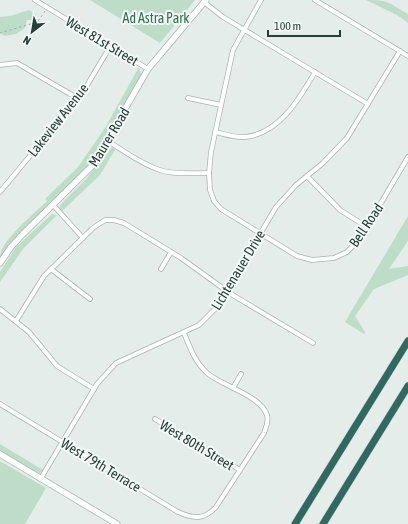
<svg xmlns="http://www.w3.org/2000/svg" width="408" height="524" viewBox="0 0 408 524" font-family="'Asap Condensed',sans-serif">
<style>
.green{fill:#beddc9}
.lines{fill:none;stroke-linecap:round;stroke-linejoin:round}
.street-casing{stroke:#a7b5b1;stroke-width:5.5}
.secondary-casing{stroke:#a3b8b2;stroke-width:7}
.highway-casing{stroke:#c2c9c8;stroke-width:8}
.path{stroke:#86afa5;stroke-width:1;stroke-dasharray:2 3;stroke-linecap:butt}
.street{stroke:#fff;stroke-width:4}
.secondary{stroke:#fff;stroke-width:5.5}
.highway{stroke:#316861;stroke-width:7}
.labels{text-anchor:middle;stroke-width:4;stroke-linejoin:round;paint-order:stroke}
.park-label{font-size:14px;fill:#30734f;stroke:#f4f9f7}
.street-label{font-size:14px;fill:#243e39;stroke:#f4f9f7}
</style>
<rect width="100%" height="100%" fill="#e4edea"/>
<g class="green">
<path d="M90 0H195L160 43Z"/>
<path d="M366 0C391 0 388 3 408 14V23L397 15Z"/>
<path d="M29 10 36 14 34 20H27L25 28 16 34 4 36 0 32V17L10 16Z"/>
<path d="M139 67 141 74C124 104 110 136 89 164 63 199 25 222 0 257 0 241 35 213 47 201L45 199 78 167 105 128Z"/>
<path d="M112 147 116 148 100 175 61 212 59 208 61 204 87 178 108 149Z"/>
<path d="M52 214 57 215 23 249 0 282V272L16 247Z"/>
<path d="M408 216V241L389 269 408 266V275L374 289 355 316 365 332 364 334 345 322Z"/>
<path d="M0 444 43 470 40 473 35 471 0 450Z"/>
<path d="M0 461 46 488 25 524H0Z"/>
</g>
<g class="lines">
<g class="street-casing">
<g id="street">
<path d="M35 0 148 69"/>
<path d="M261 0 233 50 211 152 209 173 210 190 214 201 221 209 297 256 312 260 334 258 347 252 361 237 408 157"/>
<path d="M315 0 408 56"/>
<path d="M204 2 223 17 368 104"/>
<path d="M0 65 17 63 77 98"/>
<path d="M188 98 221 105"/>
<path d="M215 132C225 134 235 138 245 137 279 134 300 98 315 72"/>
<path d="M108 141C124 151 141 164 160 170 175 175 193 173 209 173"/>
<path d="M307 176 340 210 367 227"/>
<path d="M0 192 83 92 111 45"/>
<path d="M53 205 83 238"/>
<path d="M51 269 90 299"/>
<path d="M161 269 171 252"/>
<path d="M0 309 29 332 57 366 94 389"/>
<path d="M16 321 44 276 93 228 105 220H114L124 223 181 258 231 294 313 343"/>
<path d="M233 388 241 374"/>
<path d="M0 404 178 512C194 519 204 520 216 507L264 433C266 427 269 422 267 415 260 395 222 386 207 373 195 362 190 348 184 333"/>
<path d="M155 419 240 470"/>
<path d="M41 478 97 384 116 363 199 325 217 307 276 207 296 185 323 163 347 138 400 51"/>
</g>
</g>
<g class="secondary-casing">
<g id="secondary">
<path d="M0 263 11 247 22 235 92 166 148 69 206 0"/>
<path d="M0 454 117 524"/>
</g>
</g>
<g class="highway-casing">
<g id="highway">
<path d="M295 524 408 341"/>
<path d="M323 524 408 386"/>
</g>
</g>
<path class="path" d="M0 33 34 23 39 20 45 11"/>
<use href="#street" class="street"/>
<use href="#secondary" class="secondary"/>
<use href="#highway" class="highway"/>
</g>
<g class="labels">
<g class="park-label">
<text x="156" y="23">Ad Astra Park</text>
</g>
<g class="street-label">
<text transform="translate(102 41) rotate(31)" y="5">West 81st Street</text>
<text transform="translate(58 120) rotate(-52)" y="5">Lakeview Avenue</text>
<text transform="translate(109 137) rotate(-59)" y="5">Maurer Road</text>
<text transform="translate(366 225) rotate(-56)" y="5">Bell Road</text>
<text transform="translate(238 270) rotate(-59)" y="5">Lichtenauer Drive</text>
<text transform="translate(197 445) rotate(31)" y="5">West 80th Street</text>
<text transform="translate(101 465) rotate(31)" y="5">West 79th Terrace</text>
</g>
</g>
<g transform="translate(32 32) rotate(211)" stroke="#f4f9f7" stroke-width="3" paint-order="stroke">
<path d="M0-3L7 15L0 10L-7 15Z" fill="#243e39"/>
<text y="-6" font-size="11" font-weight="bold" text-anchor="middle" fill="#243e39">N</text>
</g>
<path d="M268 30v6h72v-6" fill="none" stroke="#243e39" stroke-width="2"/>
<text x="274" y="30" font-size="12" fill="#243e39" stroke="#f4f9f7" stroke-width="3" paint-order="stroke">100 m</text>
</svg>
